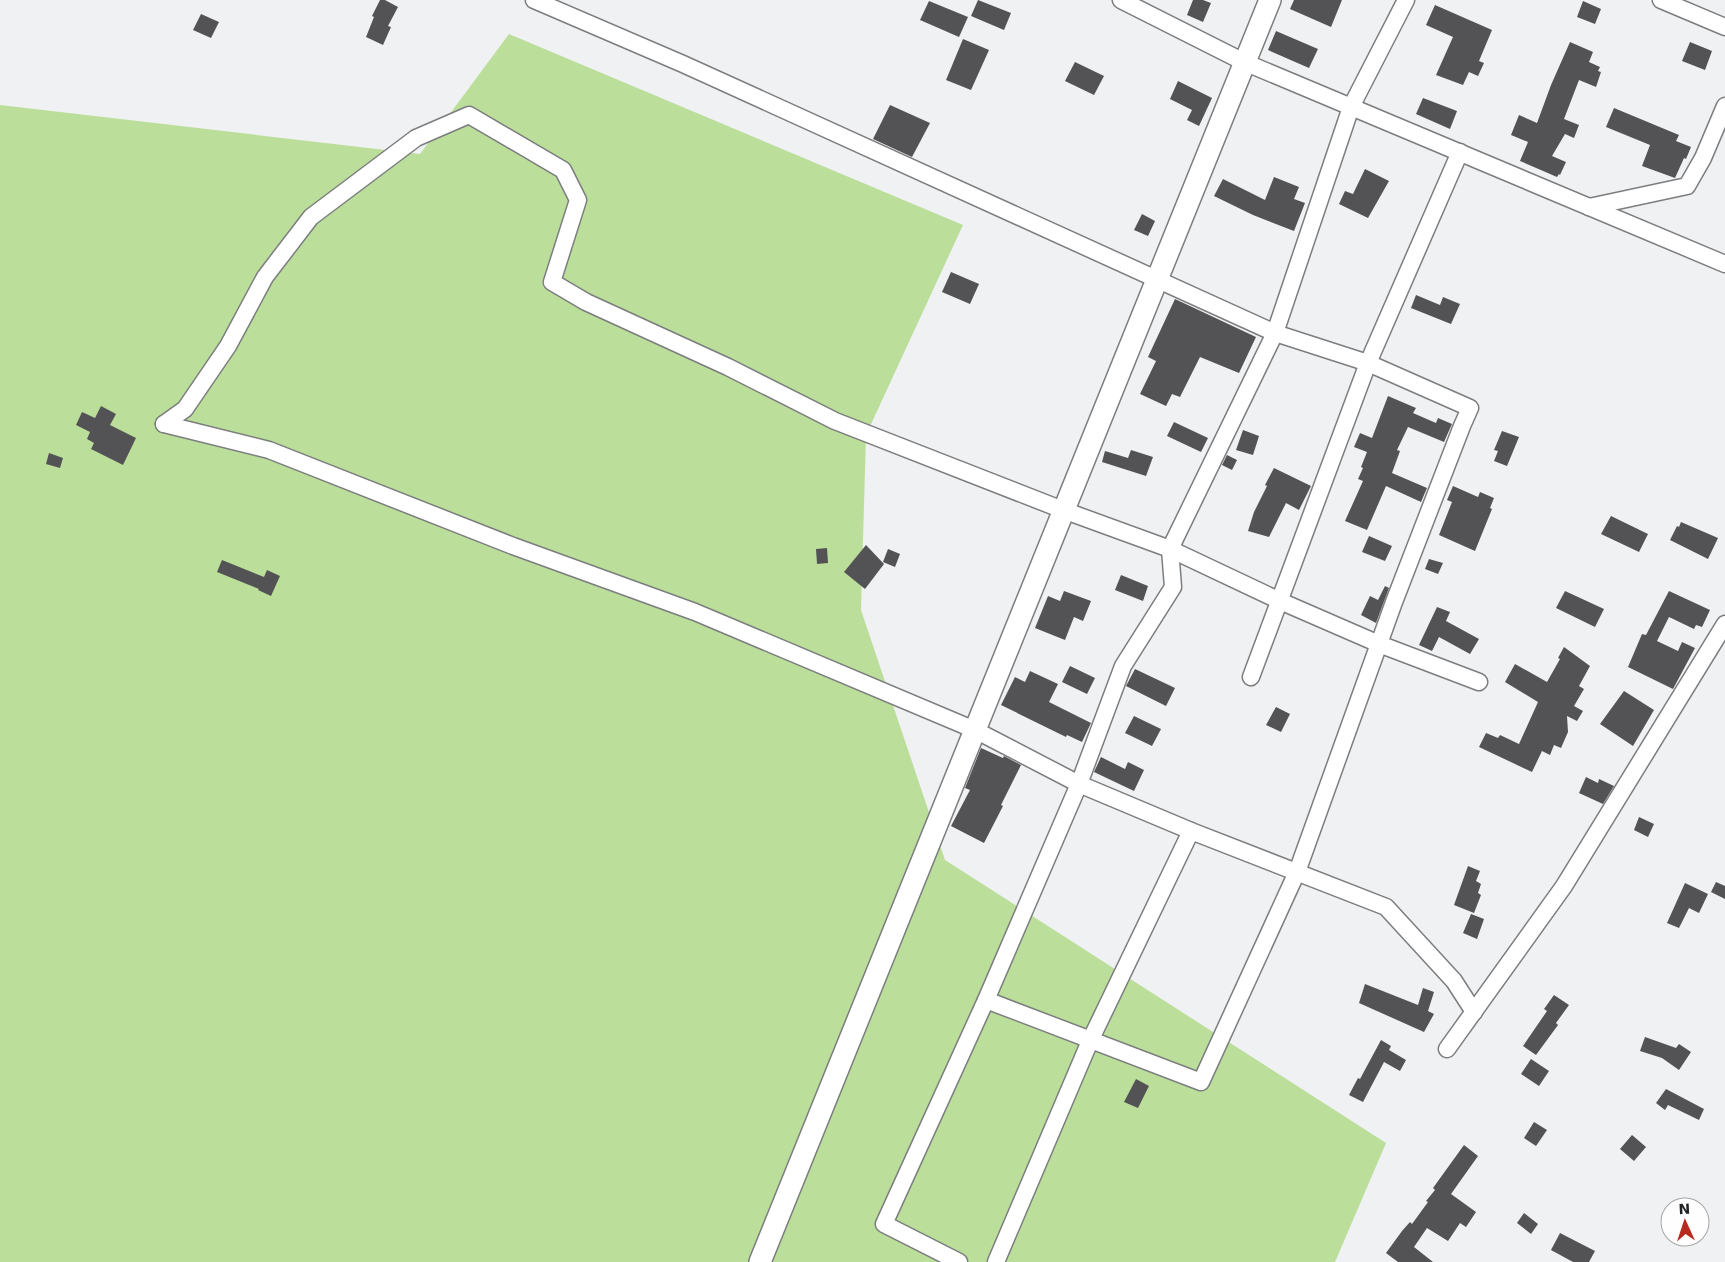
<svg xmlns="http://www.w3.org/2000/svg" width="1725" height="1262" viewBox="0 0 1725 1262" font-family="'DejaVu Sans',sans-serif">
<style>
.green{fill:#bbdf9a}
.building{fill:#535355}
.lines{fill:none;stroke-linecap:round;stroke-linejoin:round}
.minor-casing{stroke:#7c7d7f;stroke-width:19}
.tertiary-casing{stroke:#7c7d7f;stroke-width:24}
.minor{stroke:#fff;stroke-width:16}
.tertiary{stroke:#fff;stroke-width:21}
</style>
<rect width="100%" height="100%" fill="#eff1f3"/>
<path class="green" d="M509 34 963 225 866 435 861 610 945 860 1386 1143 1335 1262H0V105L420 154Z"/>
<g class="building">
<path d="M380 0H385L398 7 388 26 391 27 383 45 366 37 374 17 372 16Z"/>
<path d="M978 0 1011 13 1004 30 971 16Z"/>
<path d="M1193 0H1203L1211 3 1203 22 1187 15Z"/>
<path d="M1294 0H1342L1331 27 1290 9Z"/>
<path d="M929 1 968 17 959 37 920 20Z"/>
<path d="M1583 1 1601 9 1595 24 1577 17Z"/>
<path d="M1435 5 1492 30 1479 61 1484 63 1478 76 1469 72 1463 85 1436 75 1453 37 1426 25Z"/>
<path d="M201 14 219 22 211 38 193 30Z"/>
<path d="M1276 31 1318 49 1309 68 1268 50Z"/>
<path d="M963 39 989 50 971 90 946 80Z"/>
<path d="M1570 42 1593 52 1589 62 1600 67 1598 71 1601 72 1596 87 1579 80 1564 119 1579 125 1574 138 1565 134 1552 156 1566 162 1560 175 1559 174 1557 177 1520 161 1528 142 1511 135 1519 115 1537 123 1551 85Z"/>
<path d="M1690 42 1712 51 1705 70 1682 61Z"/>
<path d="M1075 62 1104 76 1094 95 1065 81Z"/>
<path d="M1178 81 1212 98 1199 126 1187 120 1192 110 1170 99Z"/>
<path d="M1423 98 1457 111 1450 129 1416 114Z"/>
<path d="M890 105 930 123 912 157 873 139Z"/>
<path d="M1614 108 1679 135 1676 141 1691 147 1686 159 1684 158 1675 178 1642 166 1650 145 1606 127Z"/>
<path d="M1365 169 1389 181 1368 218 1339 204 1345 191 1353 194Z"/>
<path d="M1274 177 1299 187 1294 199 1305 203 1294 231 1253 215 1214 196 1223 179 1265 200Z"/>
<path d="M1142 214 1155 221 1148 236 1134 230Z"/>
<path d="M951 272 979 284 970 304 942 292Z"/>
<path d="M1416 295 1440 305 1443 297 1460 304 1451 324 1411 308Z"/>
<path d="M1175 299 1256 337 1239 373 1200 357 1180 397 1172 394 1166 406 1140 394 1156 361 1148 357Z"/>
<path d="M1388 396 1416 408 1413 413 1436 423 1438 418 1452 424 1444 442 1408 427 1397 450 1400 451 1392 473 1427 488 1421 502 1386 486 1367 530 1345 521 1363 481 1358 479 1363 468 1361 467 1367 452 1354 447 1360 433 1372 438Z"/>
<path d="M101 406 116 414 110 425 136 438 123 465 91 449 94 443 87 439 90 432 76 425 82 412 95 418Z"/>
<path d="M1174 422 1208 438 1201 452 1167 436Z"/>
<path d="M1243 430 1259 436 1253 455 1236 450Z"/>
<path d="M1502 431 1519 437 1507 466 1494 461 1498 451 1494 450Z"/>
<path d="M1131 450 1153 457 1146 476 1102 462 1105 451 1128 458Z"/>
<path d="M49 453 63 458 60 468 46 464Z"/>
<path d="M1227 455 1237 460 1232 470 1222 465Z"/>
<path d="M1274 468 1311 486 1299 510 1286 503 1269 537 1248 531 1254 512 1267 486 1265 485Z"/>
<path d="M1453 486 1478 497 1480 492 1494 498 1490 508 1492 509 1475 551 1439 535 1452 502 1447 500Z"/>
<path d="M1611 516 1648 534 1639 552 1601 534Z"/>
<path d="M1681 522 1718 538 1708 559 1670 540 1677 526 1679 527Z"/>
<path d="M1369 536 1392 546 1385 561 1362 552Z"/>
<path d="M866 545 884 564 865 589 844 572Z"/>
<path d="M827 548 828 563 817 564 816 549Z"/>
<path d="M888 549 900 554 895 567 883 562Z"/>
<path d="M1429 559 1443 563 1438 574 1425 569Z"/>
<path d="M222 560 264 577 267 570 280 576 271 596 258 590 259 589 217 572Z"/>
<path d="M1121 575 1148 586 1143 601 1115 590Z"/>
<path d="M1385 586 1389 588 1376 623 1361 615 1370 596 1378 600Z"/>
<path d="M1064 591 1091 601 1083 621 1074 617 1065 640 1035 628 1048 596 1060 601Z"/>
<path d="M1565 591 1604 609 1595 627 1556 608Z"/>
<path d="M1669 591 1710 610 1702 627 1696 625 1694 629 1669 617 1657 641 1678 651 1682 642 1695 648 1673 689 1628 667 1642 634 1646 635Z"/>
<path d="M1437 607 1450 612 1446 621 1479 639 1470 654 1439 637 1432 651 1419 645Z"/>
<path d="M1564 647 1590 666 1579 686 1584 689 1574 706 1583 711 1577 721 1567 716 1568 732 1561 748 1554 745 1550 755 1542 751 1532 772 1479 747 1486 733 1498 738 1500 735 1519 744 1538 702 1505 682 1515 664 1547 682 1560 659 1558 658Z"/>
<path d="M1070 666 1095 678 1087 694 1062 682Z"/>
<path d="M1135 669 1175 688 1166 706 1126 686Z"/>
<path d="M1030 671 1058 684 1049 702 1091 723 1082 742 1067 735 1066 737 1001 705 1015 677 1025 682Z"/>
<path d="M1624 691 1654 710 1633 746 1600 724Z"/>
<path d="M1276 707 1290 714 1281 732 1266 725Z"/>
<path d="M1134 716 1161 729 1152 746 1125 733Z"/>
<path d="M981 748 1003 758 1004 756 1021 765 1001 805 1003 806 984 843 951 826 970 790 965 788Z"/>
<path d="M1101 757 1125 769 1128 762 1144 770 1134 791 1094 772Z"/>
<path d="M1586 777 1598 783 1599 779 1614 786 1603 804 1579 793Z"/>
<path d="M1639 817 1654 824 1648 837 1634 830Z"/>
<path d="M1468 866 1480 871 1476 881 1481 884 1478 893 1481 895 1474 913 1454 905Z"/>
<path d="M1716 882 1725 886V899L1711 892Z"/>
<path d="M1685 883 1708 894 1699 913 1689 908 1679 928 1667 923Z"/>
<path d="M1471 914 1484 919 1477 939 1463 933Z"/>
<path d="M1365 984 1418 1005 1423 988 1434 992 1428 1011 1434 1014 1424 1032 1359 1003Z"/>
<path d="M1554 995 1569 1005 1556 1023 1558 1025 1536 1055 1523 1046 1547 1011 1544 1009Z"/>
<path d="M1645 1037 1676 1048 1679 1044 1691 1052 1679 1070 1662 1058 1640 1051Z"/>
<path d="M1381 1040 1391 1046 1389 1050 1406 1060 1400 1071 1384 1062 1363 1102 1349 1095 1358 1078 1360 1079Z"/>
<path d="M1531 1059 1549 1071 1539 1086 1521 1074Z"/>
<path d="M1136 1079 1149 1086 1138 1108 1124 1102Z"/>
<path d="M1666 1089 1704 1109 1699 1120 1668 1105 1665 1110 1656 1103Z"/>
<path d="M1534 1122 1547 1130 1536 1146 1524 1138Z"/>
<path d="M1632 1135 1646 1147 1634 1161 1620 1149Z"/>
<path d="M1464 1145 1478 1156 1451 1194 1476 1212 1466 1227 1460 1223 1448 1241 1427 1228 1414 1247 1433 1262H1398L1386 1253 1402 1231 1410 1222 1412 1224 1428 1202 1426 1201 1435 1190 1433 1188Z"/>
<path d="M1524 1213 1538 1224 1531 1234 1517 1223Z"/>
<path d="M1560 1233 1595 1251 1589 1262H1573L1551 1250Z"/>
</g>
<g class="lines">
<g class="minor-casing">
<g id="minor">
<path d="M534 0 683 64 1275 333 1368 363 1470 408 1462 426 1394 602 1297 872 1201 1082 986 1000"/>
<path d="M1121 0 1244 62 1725 264"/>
<path d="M1661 0 1725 27"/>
<path d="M1589 207 1687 186 1703 158 1725 106"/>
<path d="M164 424 185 409 228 346 265 277 311 217 416 138 469 115 563 170 578 200 552 282 586 302 728 367 835 421 1063 510 1170 549 1280 601 1379 644 1479 682"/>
<path d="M164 424 269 450 513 546 695 612 975 730 1079 784 1191 831 1386 907 1454 981 1474 1012"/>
<path d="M1251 677 1368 363 1460 152"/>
<path d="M1447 1049 1564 886 1725 624"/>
<path d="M959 1262 884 1224 986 1000 1079 784 1123 666 1173 587 1170 549 1275 333 1351 107 1406 0"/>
<path d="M996 1262 1090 1041 1191 831"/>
</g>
</g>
<g class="tertiary-casing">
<path id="tertiary" d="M760 1262 1270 0"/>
</g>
<use href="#minor" class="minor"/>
<use href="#tertiary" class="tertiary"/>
</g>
<g transform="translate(1685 1222) rotate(357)"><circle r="24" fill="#fefeff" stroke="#a6a6a7"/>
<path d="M0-4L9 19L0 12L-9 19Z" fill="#b82a1d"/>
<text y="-8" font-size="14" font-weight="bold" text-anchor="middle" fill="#212223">N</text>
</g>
</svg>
